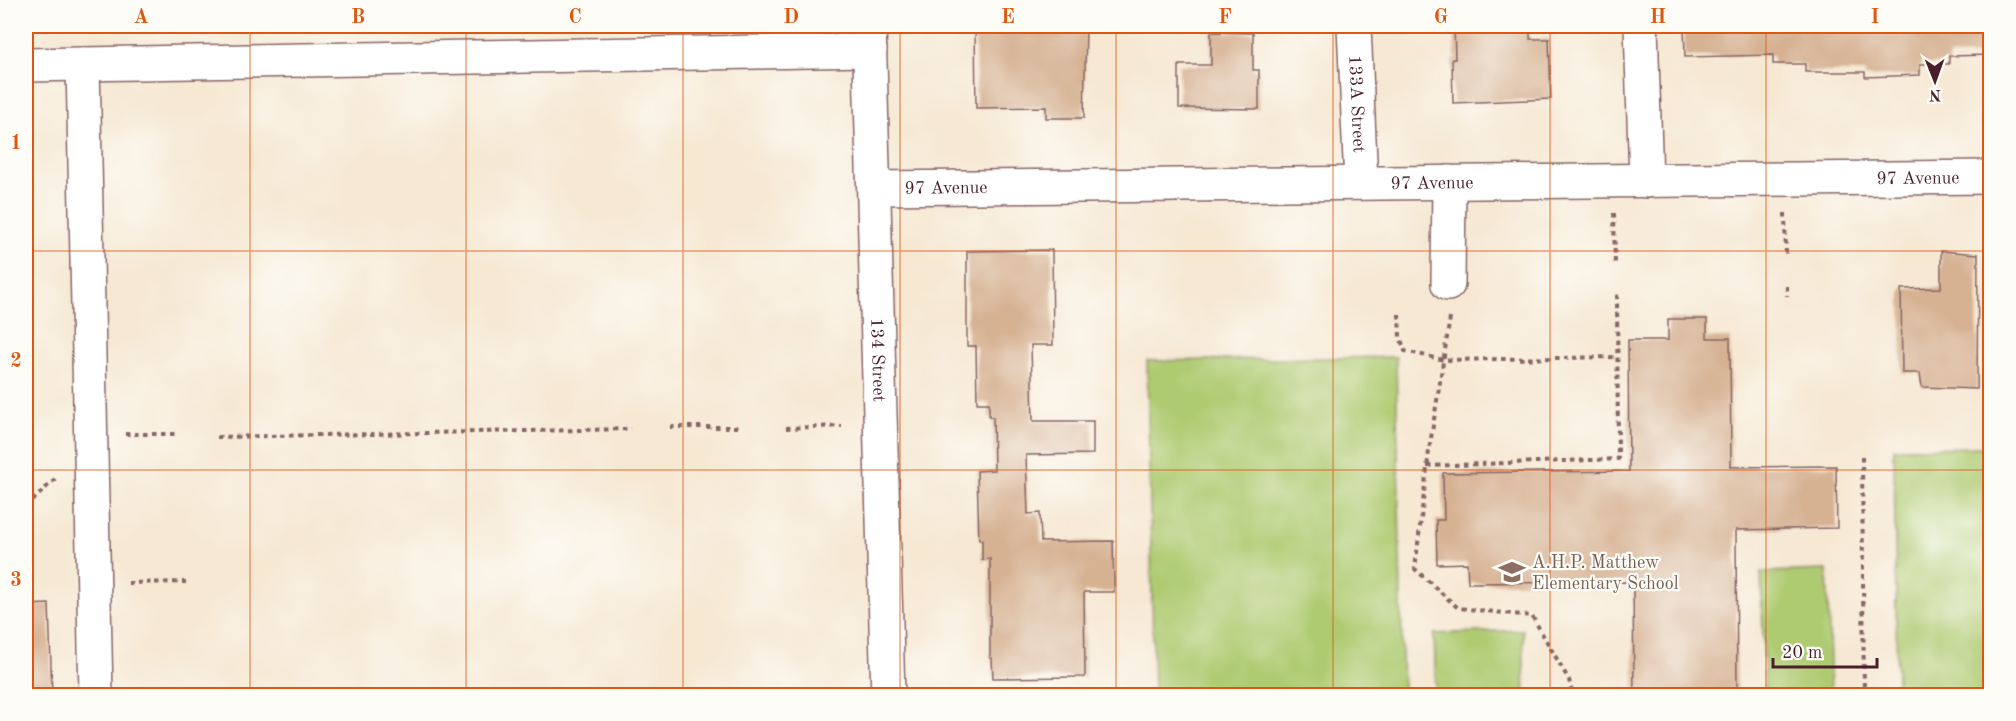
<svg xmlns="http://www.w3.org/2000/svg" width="2016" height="721" viewBox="0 0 2016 721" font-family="'Old Standard TT',serif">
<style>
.green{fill:#afcb72;stroke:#7c754e;stroke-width:1.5}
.building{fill:#d6b192}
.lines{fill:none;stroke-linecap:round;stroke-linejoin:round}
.minor-casing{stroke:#866566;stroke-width:36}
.path{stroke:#866566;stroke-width:4;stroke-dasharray:4.5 4.5;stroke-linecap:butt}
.minor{stroke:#fff;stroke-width:33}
.grid{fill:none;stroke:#e0560e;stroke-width:1.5;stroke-opacity:0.55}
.labels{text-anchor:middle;stroke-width:4.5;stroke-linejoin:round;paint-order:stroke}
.street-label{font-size:18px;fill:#4a1f2b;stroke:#fdfcf7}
.education-label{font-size:18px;fill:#785e54;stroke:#fdfcf7;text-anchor:start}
.neatline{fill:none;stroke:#e0560e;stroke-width:2}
.grid-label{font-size:20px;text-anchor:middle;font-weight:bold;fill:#e0560e}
</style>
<rect width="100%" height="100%" fill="#fdfcf7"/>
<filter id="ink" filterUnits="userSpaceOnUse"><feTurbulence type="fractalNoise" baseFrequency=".0167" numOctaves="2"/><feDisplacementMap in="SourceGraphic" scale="12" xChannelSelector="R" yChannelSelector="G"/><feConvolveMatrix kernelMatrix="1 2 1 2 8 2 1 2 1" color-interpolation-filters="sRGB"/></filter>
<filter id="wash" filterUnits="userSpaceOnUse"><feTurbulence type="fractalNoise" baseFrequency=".008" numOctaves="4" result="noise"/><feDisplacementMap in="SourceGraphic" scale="24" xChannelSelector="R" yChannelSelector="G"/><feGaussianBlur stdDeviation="1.35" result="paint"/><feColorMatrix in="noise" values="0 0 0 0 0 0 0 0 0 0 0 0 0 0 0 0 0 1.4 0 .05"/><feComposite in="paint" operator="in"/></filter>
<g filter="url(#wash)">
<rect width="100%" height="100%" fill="#f6e8d3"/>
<g class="green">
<path d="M1396 357 1403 695H1154L1147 361Z"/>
<path d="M1990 447V695H1897L1894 448Z"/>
<path d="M1827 570 1831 695H1765L1761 572Z"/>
<path d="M1523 630 1525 695H1436L1434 634Z"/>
</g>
<g id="blocks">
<g class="building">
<path d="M1011 26H1086L1084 118H1046V107L976 108 975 27Z"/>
<path d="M1454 26H1530V39H1549L1551 99 1453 103 1452 59H1455Z"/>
<path d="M1684 26H1990V55L1949 56V64H1920V75L1865 77V72H1805V64H1773V55L1685 57Z"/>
<path d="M1211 32 1253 33V70H1259V109L1179 108V65H1211Z"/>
<path d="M1052 250 1053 345H1031L1033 421H1093V454L1026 455 1028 514 1040 513 1041 542 1113 541 1114 592H1084L1085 677 993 678 992 658H990V559L982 560V540H979L977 471 994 470 993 417H989V403H977L976 346H967V251Z"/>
<path d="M1941 251 1978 254 1977 389 1922 387 1920 373H1902L1901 289 1941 288Z"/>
<path d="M1668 319H1707V338H1730L1731 467 1836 466 1837 528 1736 530 1737 696H1634L1633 582 1468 583 1467 563 1437 564 1436 520H1444L1443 473 1629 471 1628 340H1668Z"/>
<path d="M49 604 52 696H26V605Z"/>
</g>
</g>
</g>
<g filter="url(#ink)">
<use href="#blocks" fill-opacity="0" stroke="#866566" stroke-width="1.5"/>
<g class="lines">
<g class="minor-casing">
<g id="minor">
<path id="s1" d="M869 26 888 696"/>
<path id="s2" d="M1354 26 1361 183"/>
<path d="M1641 26 1646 181"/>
<path d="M83 64 96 696"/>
<path d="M26 65 870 50"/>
<path id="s3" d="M874 188 1990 177"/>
<path d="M1448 284 1449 182"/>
</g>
</g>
<g class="path">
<path d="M1614 213 1615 267"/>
<path d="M1785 213 1786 257"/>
<path d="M1787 286V296"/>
<path d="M1399 314 1400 337 1405 351 1444 360 1618 357"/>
<path d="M1450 318 1429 451 1415 569 1458 608 1532 616 1569 680 1573 696"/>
<path d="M670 427H739"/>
<path d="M786 428 842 426"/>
<path d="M125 434H176"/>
<path d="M217 437 631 429"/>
<path d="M1862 457 1864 696"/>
<path d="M1427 466 1618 459 1617 292"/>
<path d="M26 507 57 477"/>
<path d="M128 583 186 582"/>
</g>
<use href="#minor" class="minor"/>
</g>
</g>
<path class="grid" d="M250 26V696M466 26V696M683 26V696M900 26V696M1116 26V696M1333 26V696M1550 26V696M1766 26V696M26 251H1990M26 470H1990"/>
<defs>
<g id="school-bare" transform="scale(2.07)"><path d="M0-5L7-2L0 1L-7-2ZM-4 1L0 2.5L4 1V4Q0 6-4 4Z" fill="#8d6e63" stroke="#fdfcf7" stroke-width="2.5" paint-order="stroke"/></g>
</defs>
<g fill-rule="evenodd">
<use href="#school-bare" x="1512" y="572"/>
</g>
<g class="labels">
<g class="street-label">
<text dy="6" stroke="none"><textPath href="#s2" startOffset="78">133A Street</textPath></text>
<text dy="6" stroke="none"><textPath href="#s3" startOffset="1044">97 Avenue</textPath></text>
<text dy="6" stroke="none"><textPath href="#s3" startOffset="558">97 Avenue</textPath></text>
<text dy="6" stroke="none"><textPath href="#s3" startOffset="72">97 Avenue</textPath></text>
<text dy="6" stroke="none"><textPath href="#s1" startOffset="334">134 Street</textPath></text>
</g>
<g class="education-label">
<text x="1532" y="568">A.H.P. Matthew<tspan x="1532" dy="21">Elementary School</tspan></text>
</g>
</g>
<rect width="2016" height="721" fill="none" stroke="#fdfcf7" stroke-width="66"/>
<g transform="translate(1935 81) rotate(179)" stroke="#fdfcf7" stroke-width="4.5" paint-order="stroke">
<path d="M0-4.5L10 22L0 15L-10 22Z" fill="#4a1f2b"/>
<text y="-9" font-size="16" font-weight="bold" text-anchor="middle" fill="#4a1f2b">N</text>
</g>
<path d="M1773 658v9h104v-9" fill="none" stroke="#4a1f2b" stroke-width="3"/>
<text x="1782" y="658" font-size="18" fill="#4a1f2b" stroke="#fdfcf7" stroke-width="4.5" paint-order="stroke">20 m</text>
<rect x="33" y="33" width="1950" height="655" class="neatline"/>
<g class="grid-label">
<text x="141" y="23">A</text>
<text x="358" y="23">B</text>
<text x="575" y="23">C</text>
<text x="791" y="23">D</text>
<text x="1008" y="23">E</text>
<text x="1225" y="23">F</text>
<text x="1441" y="23">G</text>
<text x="1658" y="23">H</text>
<text x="1875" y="23">I</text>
<text x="16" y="149">1</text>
<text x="16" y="367">2</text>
<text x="16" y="586">3</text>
</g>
</svg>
